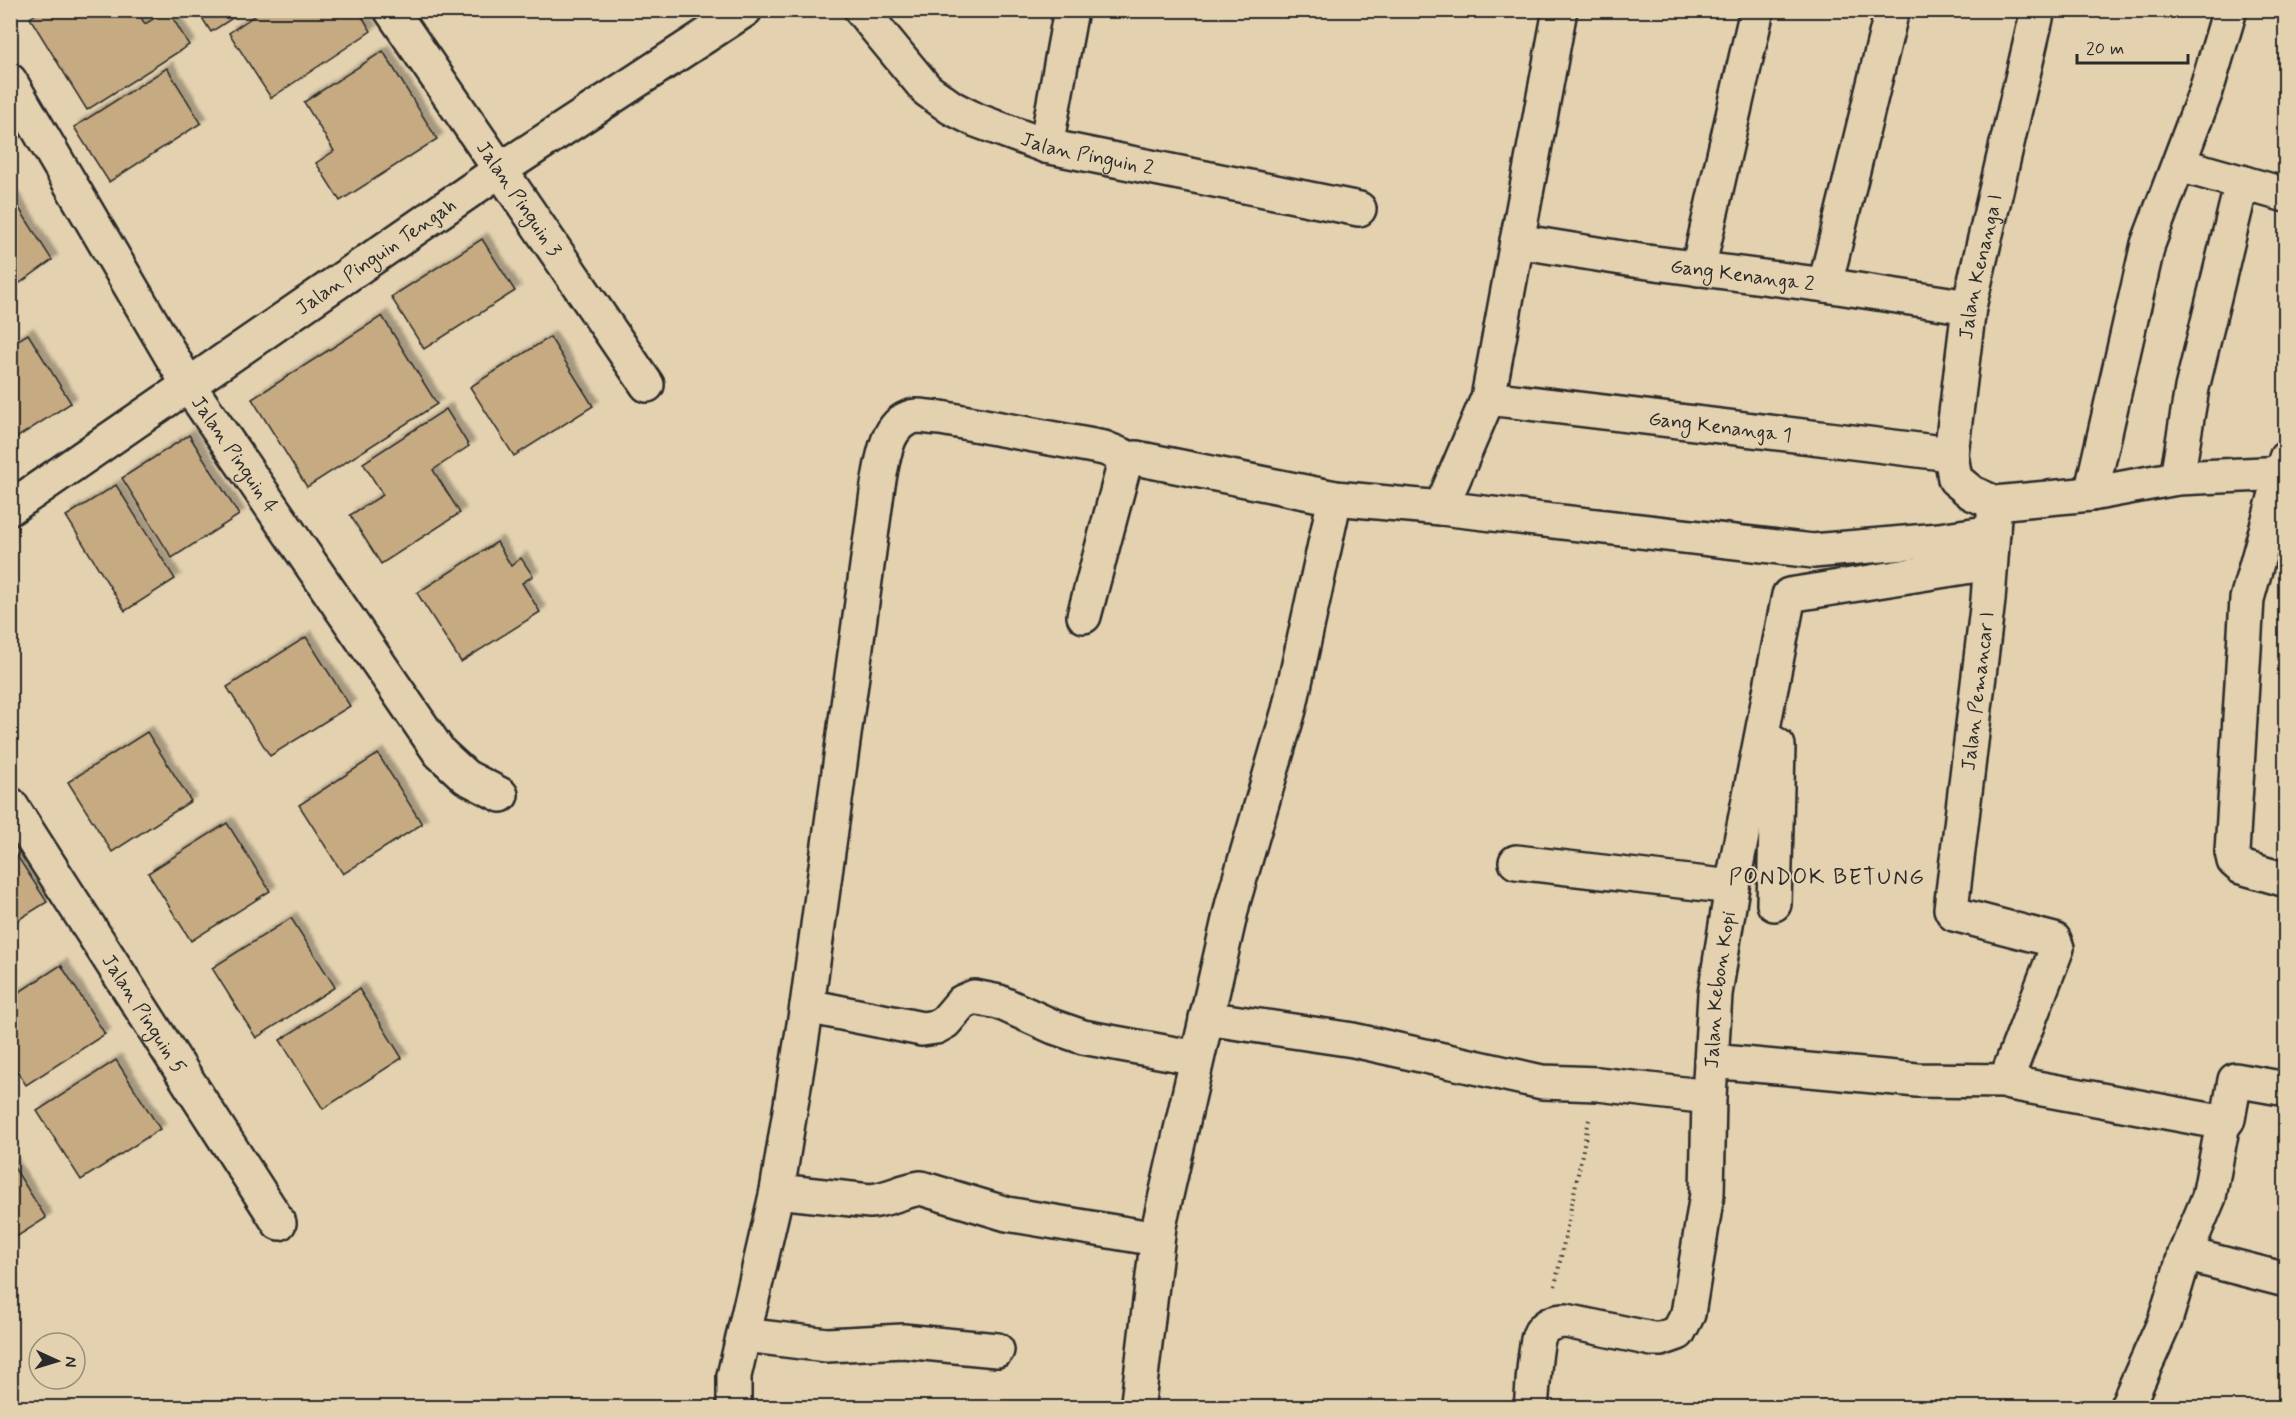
<svg xmlns="http://www.w3.org/2000/svg" width="2296" height="1418" viewBox="0 0 2296 1418" font-family="Mynerve,sans-serif">
<style>
.building{fill:#c5aa82;stroke:#2b2b2b;stroke-width:1.5;filter:url(#shadow)}
.lines{fill:none;stroke-linecap:round;stroke-linejoin:round}
.street-casing{stroke:#2b2b2b;stroke-width:38}
.path{stroke:#2b2b2b;stroke-width:4;stroke-dasharray:1.5 4.5;stroke-linecap:butt}
.street{stroke:#e3d1af;stroke-width:33}
.labels{text-anchor:middle;stroke-width:4.5;stroke-linejoin:round;paint-order:stroke}
.street-label{font-size:20px;fill:#2b2b2b;stroke:#e3d1af}
.quarter-label{font-size:22px;letter-spacing:1.5px;fill:#2b2b2b;stroke:#e3d1af}
</style>
<defs>
<filter id="shadow"><feDropShadow dx="5.5" dy="-5.5" stdDeviation="1.5" flood-color="#0004"/></filter>
</defs>
<rect width="100%" height="100%" fill="#e3d1af"/>
<filter id="ink" filterUnits="userSpaceOnUse"><feTurbulence type="fractalNoise" baseFrequency=".0167" numOctaves="2"/><feDisplacementMap in="SourceGraphic" scale="12" xChannelSelector="R" yChannelSelector="G"/><feConvolveMatrix kernelMatrix="1 2 1 2 8 2 1 2 1" color-interpolation-filters="sRGB"/></filter>
<g filter="url(#ink)">
<g class="building">
<path d="M42 10H136L145 24 168 10 189 45 87 110 30 18Z"/>
<path d="M197 10H245L211 32Z"/>
<path d="M263 10H358L371 31 271 98 229 33Z"/>
<path d="M383 51 437 139 340 201 316 163 334 151 304 102Z"/>
<path d="M167 68 201 123 109 182 74 127Z"/>
<path d="M10 194 52 260 10 290Z"/>
<path d="M482 239 515 291 424 349 391 297Z"/>
<path d="M382 316 437 404 307 487 252 399Z"/>
<path d="M28 334 71 403 10 442V345Z"/>
<path d="M550 337 593 406 514 456 470 387Z"/>
<path d="M446 409 469 446 433 470 460 513 381 564 350 515 383 495 363 463Z"/>
<path d="M189 435 239 515 172 558 122 478Z"/>
<path d="M116 485 175 579 125 611 66 516Z"/>
<path d="M497 542 511 566 521 558 533 576 522 583 540 612 461 662 417 593Z"/>
<path d="M306 637 350 706 270 756 227 687Z"/>
<path d="M147 732 191 801 112 852 68 782Z"/>
<path d="M378 754 422 824 343 874 299 805Z"/>
<path d="M227 823 270 891 191 941 148 873Z"/>
<path d="M10 845 47 902 10 925Z"/>
<path d="M291 918 335 987 256 1038 212 968Z"/>
<path d="M61 965 105 1034 26 1085 10 1060V998Z"/>
<path d="M359 989 402 1058 323 1109 280 1040Z"/>
<path d="M116 1060 160 1129 81 1180 37 1111Z"/>
<path d="M10 1161 46 1218 10 1241Z"/>
</g>
<g class="lines">
<g class="street-casing">
<g id="street">
<path id="s1" d="M391 10 647 385"/>
<path id="s2" d="M861 10 927 90 952 108 976 120 1046 146 1359 209"/>
<path id="s3" d="M10 81 189 386 440 753 466 777 501 795"/>
<path d="M1046 146 1071 10"/>
<path d="M2180 165 2286 195"/>
<path id="s4" d="M1517 241 1640 261 1825 285 1969 307"/>
<path d="M1698 269 1757 10"/>
<path d="M1825 285 1892 10"/>
<path id="s5" d="M1488 398 1951 454"/>
<path d="M2286 458 2247 599 2232 852 2234 861 2241 867 2286 880"/>
<path d="M2286 473 2177 478 2091 494 1995 503 1988 600 1951 909 1954 914 2054 940 2057 948 2007 1077 2010 1083 2225 1123 2228 1119 2235 1080 2286 1089"/>
<path d="M2177 478 2192 388 2242 182"/>
<path d="M2091 494 2148 244 2206 91 2230 10"/>
<path id="s6" d="M1995 503 1972 493 1955 479 1951 454 1969 307 2038 10"/>
<path id="s7" d="M10 508 500 170 745 10"/>
<path d="M1441 508 1813 551 1939 540 1993 532"/>
<path d="M1084 616 1125 462 1136 458 1335 498 1441 508 1488 398 1560 10"/>
<path d="M1766 738 1778 746 1774 904"/>
<path id="s8" d="M10 804 279 1223"/>
<path d="M1516 862 1732 887"/>
<path d="M807 1006 922 1029 936 1027 945 1022 962 1002 974 997 999 1002 1054 1027 1083 1037 1197 1058"/>
<path d="M1206 1018 1353 1040 1542 1082 1598 1084 1709 1097"/>
<path d="M1711 1061 1917 1080 2007 1081"/>
<path d="M777 1191 870 1201C888 1200 903 1190 921 1188L1007 1214 1157 1239"/>
<path d="M2185 1254 2286 1280"/>
<path d="M744 1335 827 1345 903 1341 997 1350"/>
<path d="M1138 1402 1159 1226 1233 902 1289 710 1335 498"/>
<path d="M736 1408 734 1401V1376L777 1191 807 1006 878 485C883 460 886 419 917 416 925 416 934 418 941 418L1104 448 1131 459"/>
<path id="s9" d="M1531 1408C1533 1390 1534 1351 1539 1336 1543 1325 1555 1321 1566 1321L1652 1339H1661L1678 1333 1688 1314 1707 1194 1709 1097 1715 994 1732 887 1789 595 1990 563"/>
<path d="M2126 1408 2165 1321 2185 1254 2209 1197 2223 1123"/>
</g>
</g>
<path class="path" d="M1555 1286 1589 1120"/>
<use href="#street" class="street"/>
</g>
</g>
<g class="labels">
<g class="street-label">
<text dy="7" stroke="none"><textPath href="#s2" startOffset="278">Jalan Pinguin 2</textPath></text>
<text dy="7" stroke="none"><textPath href="#s1" startOffset="228">Jalan Pinguin 3</textPath></text>
<text dy="7" stroke="none"><textPath href="#s7" startOffset="444">Jalan Pinguin Tengah</textPath></text>
<text dy="7" stroke="none"><textPath href="#s6" startOffset="262">Jalan Kenanga I</textPath></text>
<text dy="7" stroke="none"><textPath href="#s4" startOffset="228">Gang Kenanga 2</textPath></text>
<text dy="7" stroke="none"><textPath href="#s5" startOffset="234">Gang Kenanga 1</textPath></text>
<text dy="7" stroke="none"><textPath href="#s3" startOffset="436">Jalan Pinguin 4</textPath></text>
<text transform="translate(1977 691) rotate(-83)" y="7">Jalan Pemancar I</text>
<text dy="7" stroke="none"><textPath href="#s9" startOffset="568">Jalan Kebon Kopi</textPath></text>
<text dy="7" stroke="none"><textPath href="#s8" startOffset="249">Jalan Pinguin 5</textPath></text>
</g>
<g class="quarter-label">
<text x="1827" y="884">PONDOK BETUNG</text>
</g>
</g>
<rect width="2296" height="1418" fill="none" stroke="#e3d1af" stroke-width="36"/>
<rect x="18" y="18" width="2260" height="1382" fill="none" stroke="#2b2b2b" stroke-width="2" filter="url(#ink)"/>
<g transform="translate(57 1361) rotate(94)"><circle r="28" fill="#e3d1af" stroke="#998f7a" stroke-width="1.5"/>
<path d="M0-4.5L10 22L0 15L-10 22Z" fill="#2b2b2b"/>
<text y="-9" font-size="16" font-weight="bold" text-anchor="middle" fill="#2b2b2b">N</text>
</g>
<path d="M2077 54v9h111v-9" fill="none" stroke="#2b2b2b" stroke-width="3"/>
<text x="2086" y="54" font-size="18" fill="#2b2b2b" stroke="#e3d1af" stroke-width="4.5" paint-order="stroke">20 m</text>
</svg>
